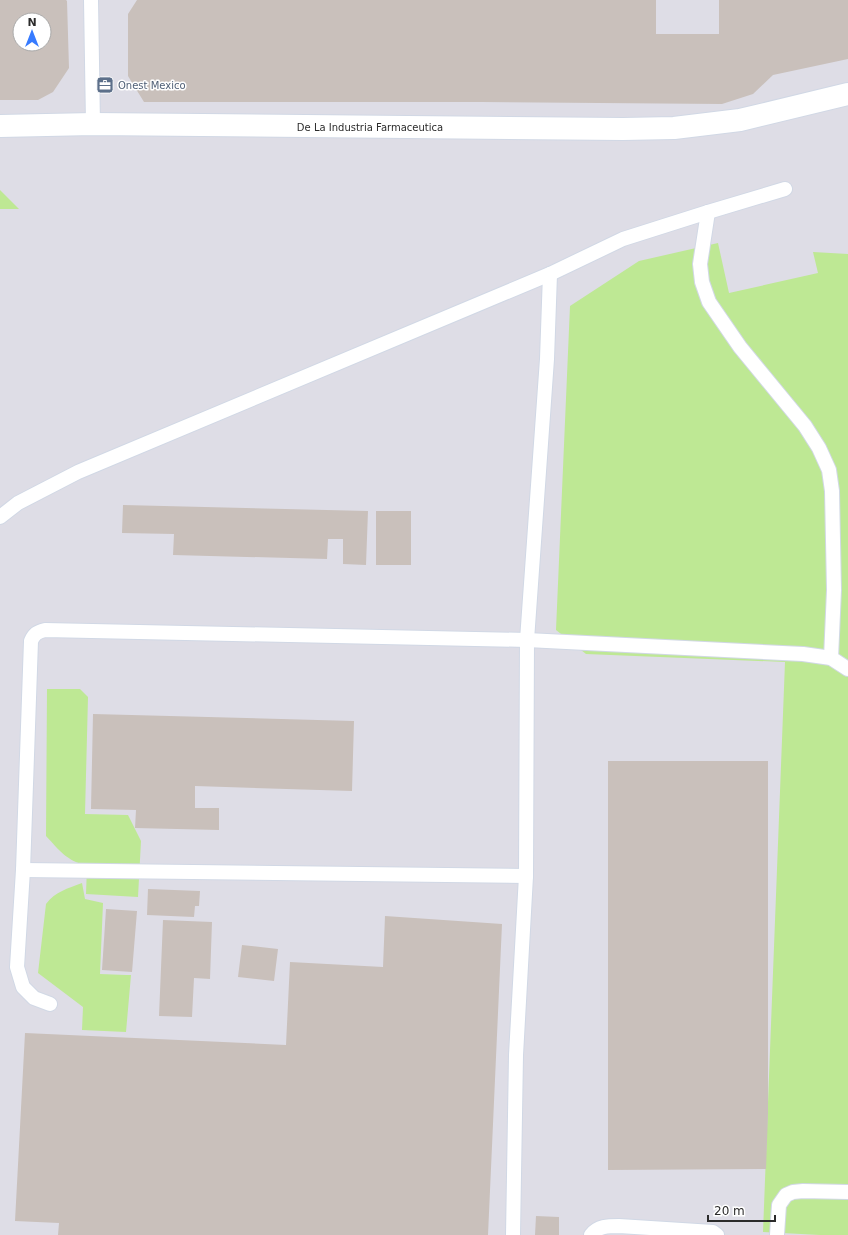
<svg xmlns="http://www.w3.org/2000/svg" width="848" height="1235" viewBox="0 0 848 1235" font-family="'DejaVu Sans',sans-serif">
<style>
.industrial{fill:#dedde6;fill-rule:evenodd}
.green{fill:#bee894}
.building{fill:#c9c0bb;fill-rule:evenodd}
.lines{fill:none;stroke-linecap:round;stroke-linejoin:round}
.service-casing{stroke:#d1d8e5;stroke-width:16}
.secondary-casing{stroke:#d1d8e5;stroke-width:24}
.service{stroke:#fff;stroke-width:14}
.secondary{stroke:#fff;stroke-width:22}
.labels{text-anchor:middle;stroke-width:3;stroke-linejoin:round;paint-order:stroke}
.service-label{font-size:10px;fill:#4e5e75;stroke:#fff;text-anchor:start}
.street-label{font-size:10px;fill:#2b2b2b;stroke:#fff}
</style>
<rect width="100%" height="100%" fill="#eee3dc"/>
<path class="industrial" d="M0 0H848V1235H0ZM20 20H44V44H20Z"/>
<g class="green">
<path d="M0 190 19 209H0Z"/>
<path d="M718 243 729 293 818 273 813 252 848 254V1235H820L763 1232 785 662 586 654 556 630 570 306 639 261Z"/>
<path d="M47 689H80L88 697 85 814 128 815 141 841 138 897 86 894 87 866C66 860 60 851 46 836Z"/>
<path d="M82 883 85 899 103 903 100 974 126 975H131L126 1032 82 1030 83 1007 38 973 46 904C56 891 67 889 82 883Z"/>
</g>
<g class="building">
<path d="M0 0H66L67 1 69 68 53 92 38 100H0ZM20 20H44V44H20Z"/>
<path d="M137 0H656V34H719V0H848V59L773 75 753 94 722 104 481 102H144L128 76V14Z"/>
<path d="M123 505 368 511 366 565 343 564V539H328L327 559 173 555 174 534 122 533Z"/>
<rect x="376" y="511" width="35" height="54"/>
<path d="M93 714 354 721 352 791 195 786V808H219V830L135 828 136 810 91 809Z"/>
<path d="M608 761H768V1114L766 1169 608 1170Z"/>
<path d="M148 889 200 891 199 906H195L194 917 147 915Z"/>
<path d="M106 909 137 911 132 972 102 970Z"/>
<path d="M385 916 502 924 488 1235H58L59 1223 15 1221 25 1033 286 1045 290 962 383 967Z"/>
<path d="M163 920 212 922 210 979 194 978 192 1017 159 1016Z"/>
<path d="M242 945 278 949 274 981 238 977Z"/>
<path d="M536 1216 559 1217V1235H535Z"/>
</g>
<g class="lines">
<g class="service-casing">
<g id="service">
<path d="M91 0 93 124"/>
<path d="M708 212 700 264 702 282 709 302 740 347 805 426 819 448 829 470 832 491 834 590 831 658"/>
<path d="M0 517 18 503 78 472 550 274 623 239 708 212 785 189"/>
<path d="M23 870 526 876"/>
<path d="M50 1004 34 998 23 987 17 967 23 870 31 641C34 634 37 632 45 630L527 640 803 654 831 658 848 669"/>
<path d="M513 1235 516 1055 526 876 527 640 547 359 550 274"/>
<path d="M591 1235C598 1226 608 1226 619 1226L713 1232 717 1235"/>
<path d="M777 1235 779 1205 786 1195 793 1192 803 1191 848 1192"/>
</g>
</g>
<g class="secondary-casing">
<path id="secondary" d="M0 126 93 124 623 129 674 128 740 120 848 94"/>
</g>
<use href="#service" class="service"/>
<use href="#secondary" class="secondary"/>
</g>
<defs>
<g id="office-square" transform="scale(0.9)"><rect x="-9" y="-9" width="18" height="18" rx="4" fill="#5c6f8a" stroke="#fff"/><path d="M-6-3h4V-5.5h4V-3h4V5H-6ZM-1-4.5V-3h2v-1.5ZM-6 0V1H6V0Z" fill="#fff"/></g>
</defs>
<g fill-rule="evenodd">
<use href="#office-square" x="105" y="85"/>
</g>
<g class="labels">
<g class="service-label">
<text x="118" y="89">Onest Mexico</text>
</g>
<g class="street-label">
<text x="370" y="131">De La Industria Farmaceutica</text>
</g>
</g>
<g transform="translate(32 32)"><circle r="19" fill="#ffffff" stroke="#aaaaaa"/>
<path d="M0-3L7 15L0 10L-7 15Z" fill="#377bff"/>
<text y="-6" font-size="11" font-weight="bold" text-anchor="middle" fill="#2b2b2b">N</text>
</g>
<path d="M708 1215v6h67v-6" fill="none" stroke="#2b2b2b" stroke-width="2"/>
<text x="714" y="1215" font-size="12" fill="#2b2b2b" stroke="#ffffff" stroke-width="3" paint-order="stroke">20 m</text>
</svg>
